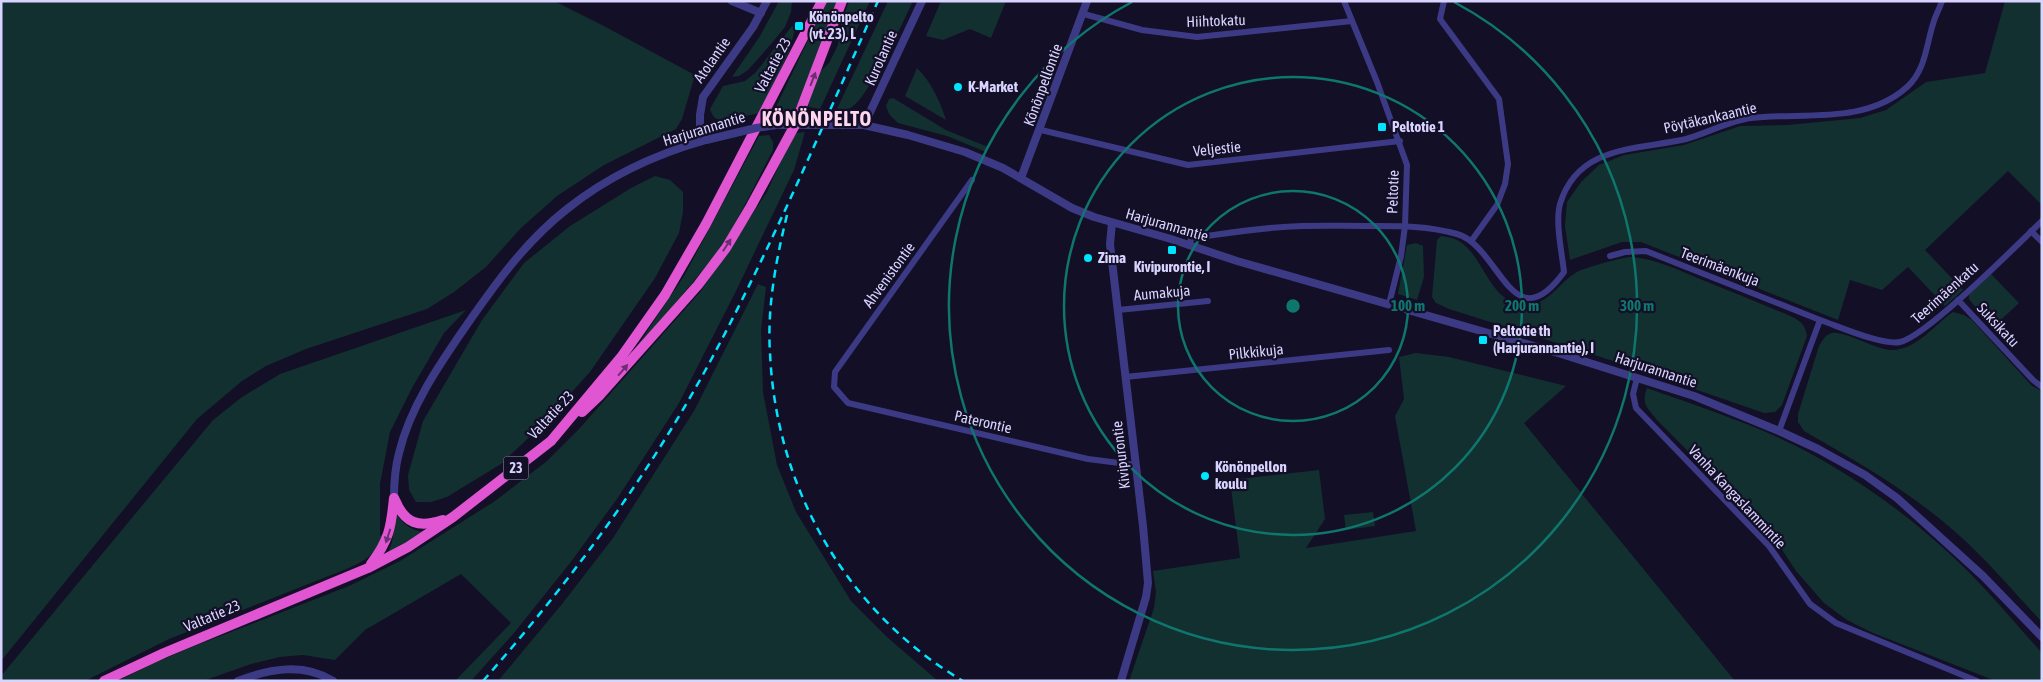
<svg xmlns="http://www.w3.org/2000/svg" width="2043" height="682" viewBox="0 0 2043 682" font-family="'Asap Condensed',sans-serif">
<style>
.green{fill:#12302f}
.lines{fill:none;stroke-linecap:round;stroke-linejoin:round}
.minor{stroke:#3d3a85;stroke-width:6}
.tertiary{stroke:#3d3a85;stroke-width:8}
.trunk{stroke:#e055d1;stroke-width:10}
.rail{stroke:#00e5ff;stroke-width:2.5;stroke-dasharray:8 6;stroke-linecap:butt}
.tertiary-bridge{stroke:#3d3a85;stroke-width:8}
.oneway{fill:#6f2e73}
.ring{fill:none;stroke:#0f766e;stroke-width:2.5}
.poi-dot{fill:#00e5ff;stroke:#130f26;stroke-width:2}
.labels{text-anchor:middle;stroke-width:4.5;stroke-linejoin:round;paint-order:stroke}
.shield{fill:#130f26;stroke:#9e99be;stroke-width:1}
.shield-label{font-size:14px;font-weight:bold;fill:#d9d4ff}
.poi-label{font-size:15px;font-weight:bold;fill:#d9d4ff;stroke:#130f26;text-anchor:start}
.street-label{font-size:15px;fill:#d9d4ff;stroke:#130f26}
.district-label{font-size:20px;font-weight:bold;letter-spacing:1px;fill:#ffd6f0;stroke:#130f26}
.centre{fill:#0f766e;stroke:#130f26;stroke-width:2.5}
.ring-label{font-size:15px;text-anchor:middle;font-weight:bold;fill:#0f766e;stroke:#130f26;stroke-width:4.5;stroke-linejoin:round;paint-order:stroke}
</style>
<rect width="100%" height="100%" fill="#130f26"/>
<g class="green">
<path d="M1 1H554L602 25 695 75 682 119 676 129 604 165 557 196 521 228 486 267 454 292 427 309 306 349 266 366 242 381 197 419 1 661Z"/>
<path d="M779 1H792L791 12 785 27 771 44 748 70 739 76 732 77 760 36Z"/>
<path d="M827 1H837L802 96 794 112 774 111Z"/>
<path d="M849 1H870L820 109 809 107 808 103 821 71 829 63 838 45 839 30Z"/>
<path d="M888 1H913C903 22 869 96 852 107 848 110 842 109 837 109Z"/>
<path d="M941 1H1006L991 38 970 29 943 40 926 36Z"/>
<path d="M2005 1H2042V205L2008 171 1925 250 1963 290 1945 306 1908 267 1882 290 1850 280 1838 320 1641 242H1622L1570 260 1565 226 1567 202 1581 182 1599 165 1624 155 1684 145 1740 126 1788 125 1860 118 1886 110 1926 82 1985 73Z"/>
<path d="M792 26 795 29 789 52 760 113 722 121C715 119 712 116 710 109L723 86 745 81 756 72Z"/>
<path d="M917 68C931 82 940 101 946 120L905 96Z"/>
<path d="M893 98 946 130 988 147 986 152 947 136 898 123 889 114 886 106 889 99Z"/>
<path d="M805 132 794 170 736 291 679 403 617 499 570 563 514 633 471 681H455L511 623 461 574 365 630 335 660 303 655 280 657 251 664 203 681H118L152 664 192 647 349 586 400 561 495 501 547 461 579 429 701 291 767 192 790 141 797 133Z"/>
<path d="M769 135 773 142V150L734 226 717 253 628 360 684 276 759 136Z"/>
<path d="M655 176 670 180 683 192V212L679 233 655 278 590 372 539 428 501 464 447 497 431 502H416L409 490 408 475 423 421 482 320 524 263 570 226 631 188Z"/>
<path d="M1441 236C1447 237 1454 238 1459 241 1484 256 1490 304 1525 305 1550 306 1560 279 1581 270 1589 267 1625 256 1632 257 1656 259 1678 270 1700 279 1730 291 1759 303 1788 315 1799 320 1805 323 1807 336L1782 405 1775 412 1764 413 1604 358 1449 309 1436 303 1432 297 1437 240Z"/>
<path d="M1416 243 1423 246 1424 277 1417 300 1398 294 1407 245Z"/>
<path d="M1991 274 2019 303 1992 328 1969 299V295Z"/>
<path d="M758 284 766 287 761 330 763 392 777 465 796 512 851 601 887 637 938 681H498L562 604 613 538 694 411Z"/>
<path d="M466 310 444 333 412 388 390 432 380 484V536L387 530C381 551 368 559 349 568L169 639 85 681H1V676L213 420 242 397 280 374Z"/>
<path d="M1953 312 1964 315 1972 320 2032 386 2042 391V622C2009 587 1978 549 1940 519 1898 485 1851 458 1804 431L1798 422V414L1819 346C1822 341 1826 334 1832 333 1843 330 1875 349 1891 350 1916 351 1935 324 1953 312Z"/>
<path d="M1416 353 1449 357 1566 386 1524 423 1735 681H1129L1154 608 1156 592 1153 571 1240 558 1230 480 1319 470 1325 519 1306 548 1416 531 1395 416 1404 399 1399 357Z"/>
<path d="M1647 388C1697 406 1748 422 1796 446 1851 474 1906 513 1951 555 1984 585 2012 620 2042 653V681H1996L1873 633 1847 620 1824 603 1796 571 1775 539 1656 419C1647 407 1641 404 1647 388Z"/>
<path d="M1373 512 1375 526 1346 530 1344 515Z"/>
<path d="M396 514C403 524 411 530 423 532L388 553 392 542Z"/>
</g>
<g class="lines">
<g class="minor">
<path d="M1344 1 1377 82 1407 165 1405 226 1401 256 1389 304"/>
<path d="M1444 1 1440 19 1499 99 1508 164 1505 184 1497 205 1472 240"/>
<path d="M1084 14 1142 30 1197 37 1352 21"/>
<path d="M1041 130 1188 165 1400 141"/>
<path d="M972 180 835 372 834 387 848 403 1088 459 1135 465"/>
<path d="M2031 231 2042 242"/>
<path d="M1188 245 1192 238C1222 234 1252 229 1283 227 1309 225 1336 226 1363 226 1395 226 1426 225 1457 234 1500 246 1512 344 1564 272 1562 253 1555 222 1560 204 1578 144 1639 150 1686 139 1708 133 1728 121 1751 118 1802 112 1865 125 1907 87 1927 69 1926 42 1935 18 1937 13 1940 7 1942 1"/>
<path d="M1610 256 1625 252 1646 251 1820 320"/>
<path d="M1958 300 2033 380 2042 387"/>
<path d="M1118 310 1208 301"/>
<path d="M1125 377 1389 350"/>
<path d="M1637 378 1633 394 1636 408 1769 546 1810 604 1836 623 1977 681"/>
<path d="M1779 431 1820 320C1838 326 1883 346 1900 342 1926 337 2018 244 2042 221"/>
</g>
<g class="tertiary">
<path d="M732 1 761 13"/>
<path d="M776 125H798"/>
<path d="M836 125H864L908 135 965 152 1003 168 1072 208 1094 217 1171 239 1237 261 1558 353 1694 396 1779 431 1818 449 1865 475 1897 498 1983 576 2042 637"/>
<path d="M864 125 922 1"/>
<path d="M700 141V115L703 97 753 27 767 1"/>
<path d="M1021 178 1087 1"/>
<path d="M1112 223 1110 244 1143 526 1148 583 1146 597 1121 681"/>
<path d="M394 498C394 483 395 468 399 453 410 407 439 365 466 326 496 283 525 242 567 209 607 177 656 154 706 140"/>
<path d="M238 681C269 669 303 662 333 681"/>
</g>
<g class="trunk">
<path d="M582 412 600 395 698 285 726 248 751 206 795 125 842 1"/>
<path d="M395 500C405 524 419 528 443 520"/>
<path d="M371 564C389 540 391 528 394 498"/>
<path d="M104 681 164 653 368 568 408 547 453 517 551 441 622 356 665 295 706 224 822 1"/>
</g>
<g class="rail">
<path d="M787 215C776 260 767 307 770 353 776 488 846 612 963 681"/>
<path d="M483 681C570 582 650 474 712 358 774 242 825 121 878 1"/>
</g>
<g class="tertiary-bridge">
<path d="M802 125H836"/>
<path d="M706 140 756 128 776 125"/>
</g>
</g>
<defs><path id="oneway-solid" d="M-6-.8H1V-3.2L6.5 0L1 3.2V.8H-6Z" transform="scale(1.25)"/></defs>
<g class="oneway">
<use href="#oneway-solid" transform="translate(813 79) rotate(-69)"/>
<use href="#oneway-solid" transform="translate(727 245) rotate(-57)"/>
<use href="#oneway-solid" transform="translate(623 370) rotate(-49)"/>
<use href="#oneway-solid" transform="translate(388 536) rotate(108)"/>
</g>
<g class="ring">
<circle cx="1293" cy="306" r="115"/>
<circle cx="1293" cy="306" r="229"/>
<path d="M1454 2A344 344 0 1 1 1132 2"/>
</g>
<g class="poi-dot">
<rect x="794" y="21" width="10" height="10" rx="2.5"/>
<circle cx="958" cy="87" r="5"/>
<rect x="1377" y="122" width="10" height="10" rx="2.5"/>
<rect x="1167" y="245" width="10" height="10" rx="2.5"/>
<circle cx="1088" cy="258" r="5"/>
<rect x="1478" y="335" width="10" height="10" rx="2.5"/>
<circle cx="1205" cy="476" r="5"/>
</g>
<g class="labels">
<rect class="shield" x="503.5" y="456.5" width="25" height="23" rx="4"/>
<g class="shield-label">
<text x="516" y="473">23</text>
</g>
<g class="poi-label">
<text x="809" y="22">Könönpelto<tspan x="809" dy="17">(vt. 23), L</tspan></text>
<text x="968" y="92">K-Market</text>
<text x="1392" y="132">Peltotie 1</text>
<text x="1098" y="263">Zima</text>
<text x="1172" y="272" text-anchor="middle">Kivipurontie, I</text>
<text x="1493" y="336">Peltotie th<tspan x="1493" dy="17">(Harjurannantie), I</tspan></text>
<text x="1215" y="472">Könönpellon<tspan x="1215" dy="17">koulu</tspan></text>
</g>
<g class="street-label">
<text transform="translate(1216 21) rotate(-2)" y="5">Hiihtokatu</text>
<text transform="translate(881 58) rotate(-66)" y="5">Kurolantie</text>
<text transform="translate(712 60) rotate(-55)" y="5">Atolantie</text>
<text transform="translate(773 65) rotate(-62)" y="5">Valtatie 23</text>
<text transform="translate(1043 85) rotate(-70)" y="5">Könönpellontie</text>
<text transform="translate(1710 118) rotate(-13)" y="5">Pöytäkankaantie</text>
<text transform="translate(704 129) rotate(-17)" y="5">Harjurannantie</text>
<text transform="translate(1217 149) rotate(-6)" y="5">Veljestie</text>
<text transform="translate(1393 192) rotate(-88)" y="5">Peltotie</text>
<text transform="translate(1167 225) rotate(16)" y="5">Harjurannantie</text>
<text transform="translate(1720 267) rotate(21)" y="5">Teerimäenkuja</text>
<text transform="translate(889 275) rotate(-54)" y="5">Ahvenistontie</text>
<text transform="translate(1162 293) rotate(-5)" y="5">Aumakuja</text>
<text transform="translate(1945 293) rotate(-42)" y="5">Teerimäenkatu</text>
<text transform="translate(1998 325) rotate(47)" y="5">Suksikatu</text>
<text transform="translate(1256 352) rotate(-6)" y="5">Pilkkikuja</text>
<text transform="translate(1656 370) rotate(18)" y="5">Harjurannantie</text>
<text transform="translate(551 415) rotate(-47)" y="5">Valtatie 23</text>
<text transform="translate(983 422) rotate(13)" y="5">Paterontie</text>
<text transform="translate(1121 455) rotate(-97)" y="5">Kivipurontie</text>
<text transform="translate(1737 497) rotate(47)" y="5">Vanha Kangaslammintie</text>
<text transform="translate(212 616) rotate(-23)" y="5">Valtatie 23</text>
</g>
<g class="district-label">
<text x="817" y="126">KÖNÖNPELTO</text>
</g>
</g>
<circle cx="1293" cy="306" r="8" class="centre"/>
<g class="ring-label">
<text x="1408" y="311">100 m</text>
<text x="1522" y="311">200 m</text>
<text x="1637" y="311">300 m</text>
</g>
<rect width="2043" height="682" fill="none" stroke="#d9d4ff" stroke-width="5"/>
</svg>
